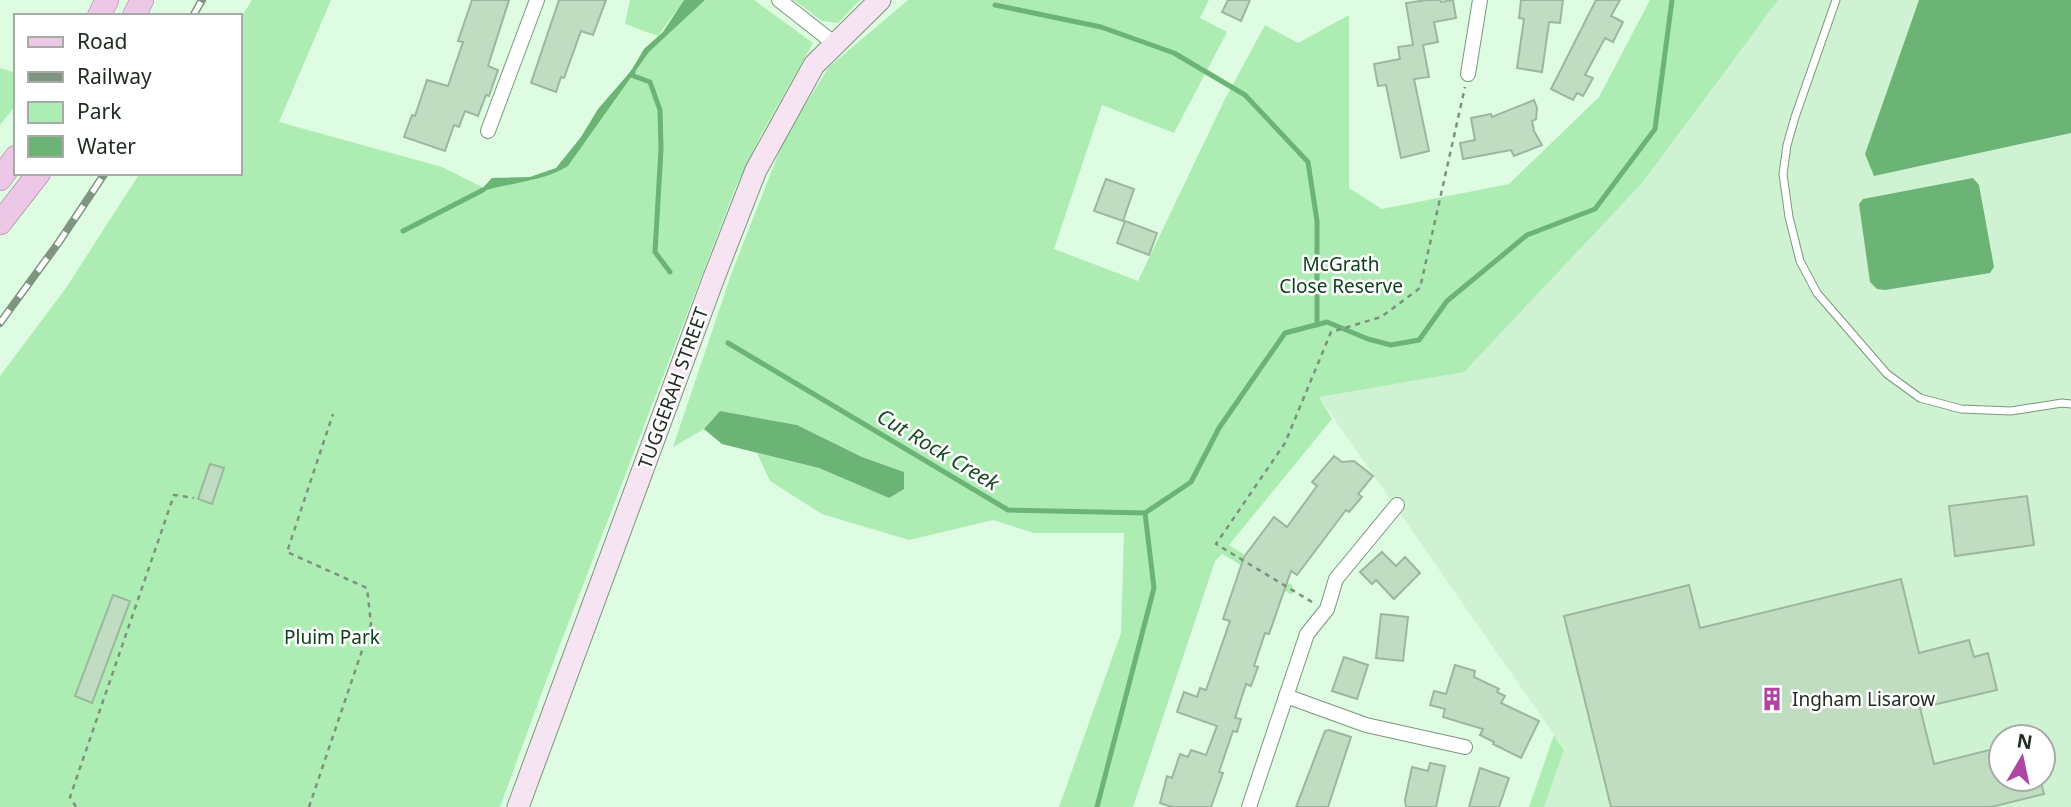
<svg xmlns="http://www.w3.org/2000/svg" width="2071" height="807" viewBox="0 0 2071 807" font-family="'Noto Sans',sans-serif">
<style>
.built{fill:#cff3d2;fill-rule:evenodd}
.green{fill:#adedb4}
.water{fill:#6cb376}
.lines{fill:none;stroke-linecap:round;stroke-linejoin:round}
.stream{stroke:#6cb376;stroke-width:5}
.building{fill:#c0ddc2;stroke:#9bb89e;stroke-width:2}
.lane-casing{stroke:#7b967e;stroke-width:9}
.street-casing{stroke:#7b967e;stroke-width:16}
.secondary-casing{stroke:#7b967e;stroke-width:23}
.primary-casing{stroke:#9e7a97;stroke-width:24}
.path{stroke:#7d917e;stroke-width:2.5;stroke-dasharray:5 5;stroke-linecap:butt}
.lane{stroke:#fff;stroke-width:7}
.street{stroke:#fff;stroke-width:14}
.secondary{stroke:#f6e4f3;stroke-width:21}
.primary{stroke:#edc8e6;stroke-width:23}
.rail-casing{stroke:#809482;stroke-width:8}
.rail{stroke:#fff;stroke-width:5;stroke-dasharray:16;stroke-linecap:butt}
.labels{text-anchor:middle;stroke-width:5;stroke-linejoin:round;paint-order:stroke}
.park-label{font-size:19px;fill:#0c411a;stroke:#fff}
.street-label{font-size:19px;fill:#212c22;stroke:#fff}
.poi-label{font-size:19px;fill:#212c22;stroke:#fff;text-anchor:start}
.water-label{font-size:21px;font-style:italic;fill:#184b23;stroke:#fff}
</style>
<rect width="100%" height="100%" fill="#defce1"/>
<path class="built" d="M1693 0H2071V807H1544L1564 749 1319 397ZM2001 737H2043V779H2001Z"/>
<g class="green">
<path d="M252 0H331L279 122 442 167 484 188 480 192 568 166 649 52 705 0H754L813 43 762 133 735 189 545 684 500 807H0V376L66 288 140 173H240V19Z"/>
<path d="M630 0H684L658 36 625 24Z"/>
<path d="M794 0H860L838 23 822 21Z"/>
<path d="M908 0H1209L1200 18 1227 32 1174 133 1102 105 1054 249 1138 281 1225 99 1265 25 1298 43 1349 15V188L1382 209 1509 184 1599 97 1650 0H1778L1642 183 1464 372 1319 397 1332 419 1229 545 1293 586 1292 595 1222 554 1215 561 1133 807H1059L1121 633 1124 533H1034L993 520 909 540 822 514 770 481 757 453 819 468 889 498 904 472 862 457 797 425 720 411 704 429 673 447 732 272 785 137 829 67Z"/>
<path d="M0 68 16 73V105L0 125Z"/>
<path d="M1554 735 1564 750 1544 807H1529Z"/>
</g>
<g class="water">
<path d="M684 0H705L649 52 568 166C540 183 508 182 478 193L492 178 530 177 556 168 581 137 598 109 631 71 644 49 663 32Z"/>
<path d="M1919 0H2071V133L1874 176 1865 154Z"/>
<path d="M1973 178 1979 185 1994 267 1990 273 1885 290 1877 289 1870 282 1859 204 1863 199Z"/>
<path d="M720 411 797 425 862 457 904 472V489L889 498 819 468 722 444 704 429Z"/>
</g>
<g class="lines">
<g class="stream">
<path d="M995 5 1101 27 1174 53 1245 95 1308 162 1317 221V325"/>
<path d="M633 72 631 75 650 82 660 110 661 149 655 252 670 272"/>
<path d="M403 231 483 190"/>
<path d="M728 343 1008 510 1145 513 1154 588 1097 807"/>
<path d="M1145 513 1191 482 1219 428 1285 333 1327 322 1368 339 1391 345 1419 340 1447 301 1527 235 1595 209 1655 129 1672 0"/>
</g>
</g>
<g class="building">
<path d="M472 0H509L488 66 498 70 489 96 486 95 478 116 465 111 459 127 454 125 445 151 404 137 412 115 415 116 427 80 448 86 463 42 458 41Z"/>
<path d="M559 0H606L593 35 581 31 564 78 561 77 556 92 531 83Z"/>
<path d="M1228 0H1250L1241 21 1222 12Z"/>
<path d="M1427 0H1440L1441 2 1453 0 1456 18 1434 22 1438 42 1423 45 1429 77 1414 79 1429 151 1401 158 1386 85 1378 86 1374 64 1400 59 1398 47 1413 45 1406 3Z"/>
<path d="M1521 0H1563L1560 23 1549 22 1542 72 1517 68 1524 19 1519 18Z"/>
<path d="M1596 0H1620L1611 16 1623 22 1613 42 1605 38 1585 75 1593 78 1583 96 1577 93 1573 100 1551 89Z"/>
<path d="M1534 100 1537 108 1536 119 1532 121 1534 131 1542 145 1514 156 1511 150 1463 159 1460 143 1475 140 1471 118 1491 114 1492 117Z"/>
<path d="M1106 179 1134 189 1123 221 1094 211Z"/>
<path d="M1125 221 1157 233 1149 255 1117 243Z"/>
<path d="M1334 456 1342 462 1354 461 1373 476 1358 494 1362 497 1349 512 1346 510 1297 575 1291 571 1269 634 1265 633 1254 666 1258 667 1251 686 1246 684 1235 718 1241 719 1237 732 1233 731 1219 772 1223 773 1211 807H1172L1160 803 1167 776 1172 778 1180 754 1188 757 1191 750 1206 755 1217 726 1177 712 1184 692 1197 697 1200 688 1206 690 1230 621 1223 619 1244 557 1274 517 1287 527 1317 486 1312 482Z"/>
<path d="M210 464 224 468 212 504 198 499Z"/>
<path d="M2027 496 2034 545 1955 556 1949 506Z"/>
<path d="M1382 552 1396 566 1405 557 1420 573 1394 599 1376 580 1372 584 1360 572Z"/>
<path d="M1901 579 1919 653 1969 640 1974 657 1988 653 1997 690 1920 708 1934 764 2001 747V779H2040L2044 794 1991 807H1611L1564 616 1689 585 1700 628Z"/>
<path d="M113 595 130 601 92 703 75 696Z"/>
<path d="M1381 614 1408 617 1403 661 1376 658Z"/>
<path d="M1344 657 1368 665 1357 699 1332 691Z"/>
<path d="M1455 665 1475 671 1474 677 1499 689 1497 692 1505 696 1501 703 1539 721 1521 758 1493 744 1494 742 1480 735 1483 729 1443 717 1445 709 1430 705 1434 691 1446 694Z"/>
<path d="M1329 730 1351 737 1328 807H1296L1325 731Z"/>
<path d="M1430 763 1445 766 1436 807H1406L1405 800 1412 767 1428 771Z"/>
<path d="M1480 768 1509 778 1499 807H1469Z"/>
</g>
<g class="lines">
<g class="lane-casing">
<path id="lane" d="M1836 0 1795 117 1787 145 1783 174 1789 217 1800 261 1817 293 1887 374 1920 398 1961 409 2011 411 2062 403 2071 404"/>
</g>
<g class="street-casing">
<g id="street">
<path d="M779 0 835 44"/>
<path d="M1468 74 1480 0"/>
<path d="M488 131 537 0"/>
<path d="M1286 696 1366 725 1465 747"/>
<path d="M1249 807 1307 634 1327 609 1336 579 1397 505"/>
</g>
</g>
<g class="secondary-casing">
<path id="secondary" d="M518 807 713 280 756 170 814 65 880 0"/>
</g>
<g class="primary-casing">
<g id="primary">
<path d="M99 16 107 0"/>
<path d="M134 16 142 0"/>
<path d="M0 179 16 157"/>
<path d="M0 223 39 173"/>
</g>
</g>
<g class="path">
<path d="M1312 602 1216 544 1285 443 1331 332 1381 317 1420 288 1465 87"/>
<path d="M76 807 70 797 174 495 194 498"/>
<path d="M309 807 371 624 367 588 287 552 333 414"/>
</g>
<use href="#lane" class="lane"/>
<use href="#street" class="street"/>
<use href="#secondary" class="secondary"/>
<use href="#primary" class="primary"/>
<g class="rail-casing">
<g id="rail">
<path d="M193 16 202 0"/>
<path d="M0 323 59 242 105 173"/>
</g>
</g>
<use href="#rail" class="rail"/>
</g>
<defs>
<g id="building-bare" transform="scale(1.89)"><path d="M-4-6H4V6H1V3H-1V6H-4ZM-2.5-4.3h1.7v1.8h-1.7ZM.8-4.3h1.7v1.8H.8ZM-2.5-1h1.7V.8h-1.7ZM.8-1h1.7V.8H.8Z" fill="#b145a4" stroke="#fff" stroke-width="2.5" paint-order="stroke"/></g>
</defs>
<g fill-rule="evenodd">
<use href="#building-bare" x="1772" y="699"/>
</g>
<g class="labels">
<g class="park-label">
<text x="1341" y="271">McGrath<tspan x="1341" dy="22">Close Reserve</tspan></text>
<text x="332" y="644">Pluim Park</text>
</g>
<g class="street-label">
<text transform="translate(673 388) rotate(-70)" y="7">TUGGERAH STREET</text>
</g>
<g class="poi-label">
<text x="1792" y="706">Ingham Lisarow</text>
</g>
<g class="water-label">
<text transform="translate(938 450) rotate(31)" y="7">Cut Rock Creek</text>
</g>
</g>
<rect x="14" y="14" width="228" height="161" fill="#ffffff" stroke="#a6aba7" stroke-width="2"/>
<rect x="28" y="37" width="35" height="10" fill="#edc8e6" stroke="#a6aba7" stroke-width="2"/>
<text x="77" y="49" font-size="21" fill="#212c22">Road</text>
<rect x="28" y="72" width="35" height="10" fill="#809482" stroke="#a6aba7" stroke-width="2"/>
<text x="77" y="84" font-size="21" fill="#212c22">Railway</text>
<rect x="28" y="102" width="35" height="21" fill="#adedb4" stroke="#a6aba7" stroke-width="2"/>
<text x="77" y="119" font-size="21" fill="#212c22">Park</text>
<rect x="28" y="136" width="35" height="21" fill="#6cb376" stroke="#a6aba7" stroke-width="2"/>
<text x="77" y="154" font-size="21" fill="#212c22">Water</text>
<g transform="translate(2022 758) rotate(9)"><circle r="33" fill="#ffffff" stroke="#a6aba7" stroke-width="2"/>
<path d="M0-5L12 26L0 18L-12 26Z" fill="#b145a4"/>
<text y="-10" font-size="19" font-weight="bold" text-anchor="middle" fill="#212c22">N</text>
</g>
</svg>
